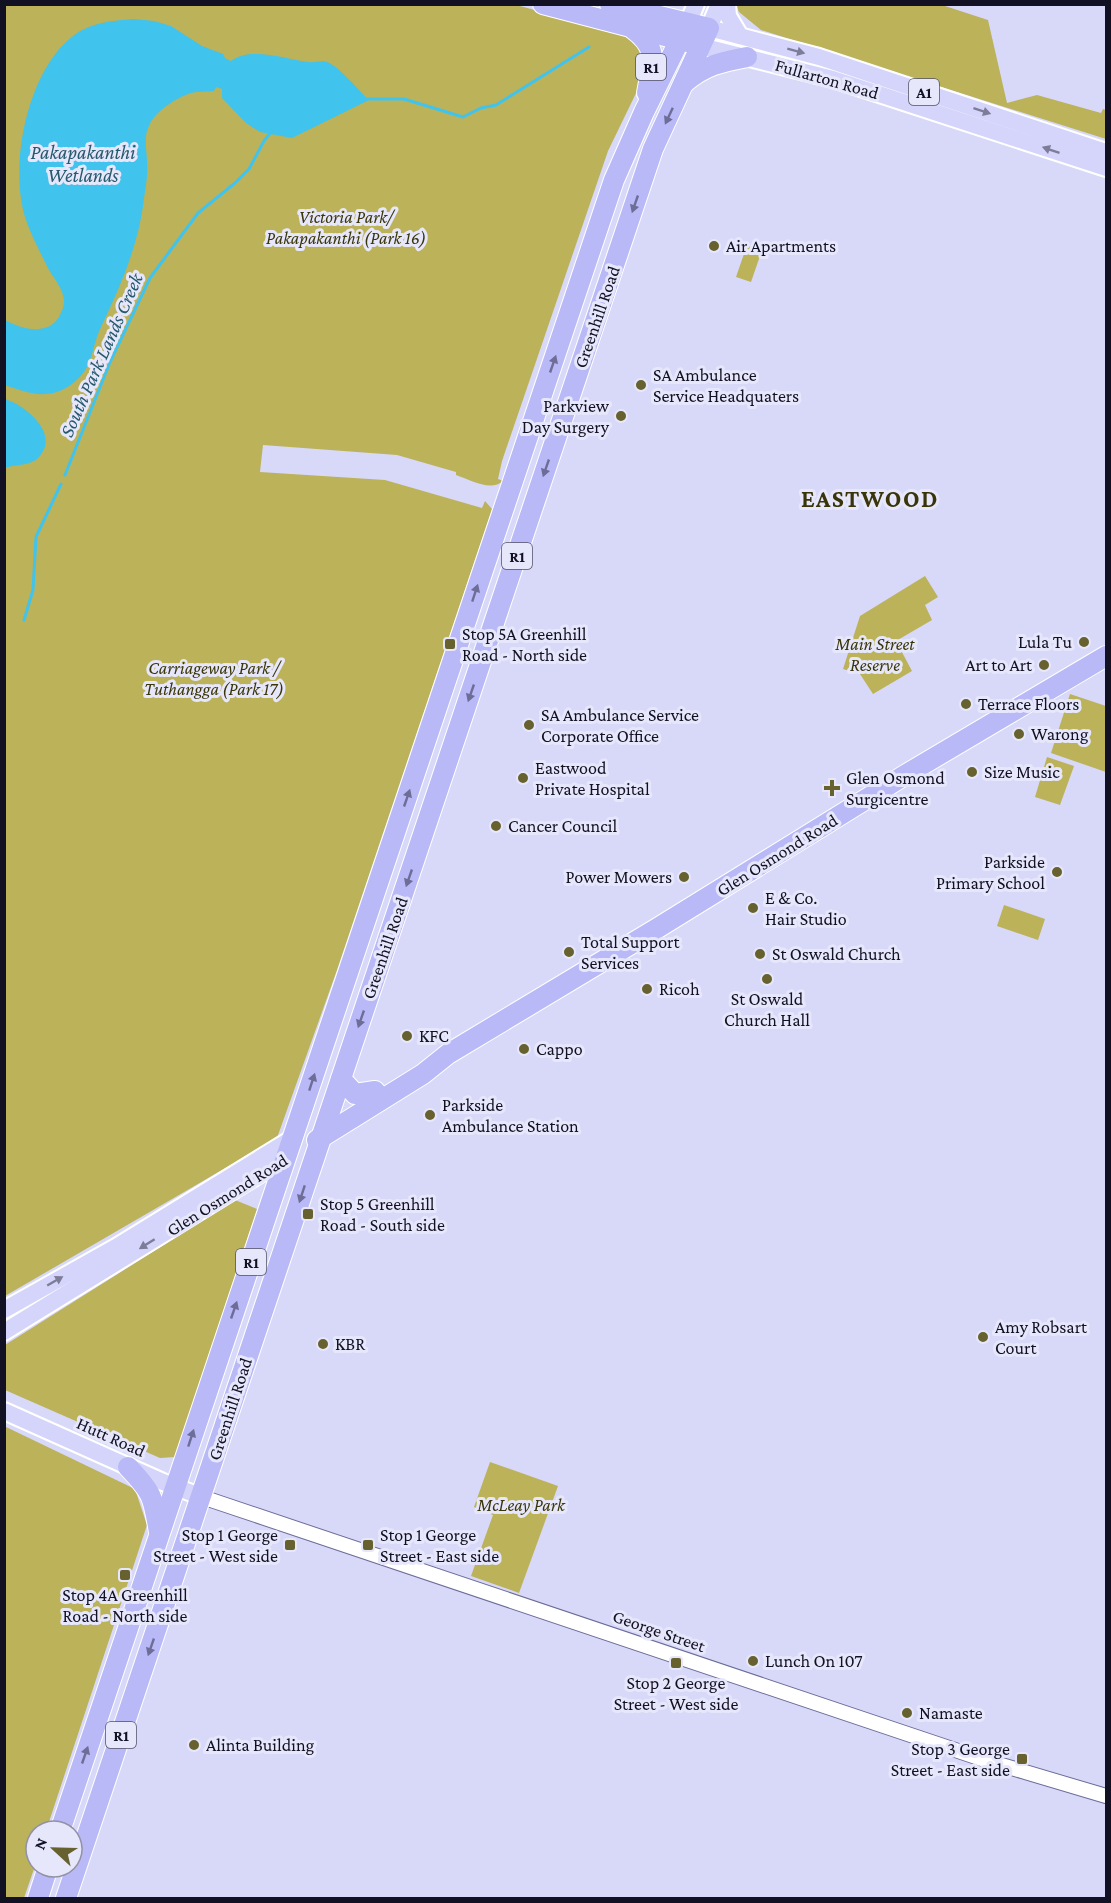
<svg xmlns="http://www.w3.org/2000/svg" width="1111" height="1903" viewBox="0 0 1111 1903" font-family="'Crimson Pro',serif">
<style>
.green{fill:#bbb25a}
.water{fill:#40c3ed}
.lines{fill:none;stroke-linecap:round;stroke-linejoin:round}
.stream{stroke:#40c3ed;stroke-width:3}
.minor-casing{stroke:#6c6c99;stroke-width:16}
.major-casing{stroke:#fff;stroke-width:20}
.highway-casing{stroke:#fff;stroke-width:22}
.minor{stroke:#fff;stroke-width:14}
.major{stroke:#d5d5fb;stroke-width:16}
.highway{stroke:#b9b9f8;stroke-width:20}
.oneway{fill:#7d7d9a}
.oneway2{fill:#6e6d98}
.poi-dot{fill:#66612e;stroke:#e7e7fc;stroke-width:2}
.labels{text-anchor:middle;stroke-width:6;stroke-linejoin:round;paint-order:stroke}
.shield{fill:#e7e7fc;stroke:#525164;stroke-width:1.5}
.shield-label{font-size:16px;font-weight:bold;fill:#121123}
.street-label{font-size:18px;fill:#121123;stroke:#e7e7fc}
.park-label{font-size:18px;font-style:italic;fill:#3a3508;stroke:#e7e7fc}
.poi-label{font-size:18px;fill:#121123;stroke:#e7e7fc;text-anchor:start}
.water-label{font-size:20px;font-style:italic;fill:#25596b;stroke:#e7e7fc}
.district-label{font-size:24px;font-weight:bold;letter-spacing:1.5px;fill:#393409;stroke:#e7e7fc}
</style>
<rect width="100%" height="100%" fill="#d8d9f8"/>
<g class="green">
<path d="M5 5H516L633 36 647 60 639 87 608 151 502 461 498 479 503 481C491 492 470 480 456 475V472L397 455 263 445 260 472 385 480 482 508 485 501 492 509 337 970 277 1138 5 1296Z"/>
<path d="M736 5H942L988 20 1007 103 1037 95 1101 113 1103 109 1106 110V139L761 30 739 12Z"/>
<path d="M747 245 762 250 751 282 736 277Z"/>
<path d="M925 576 938 597 925 605 932 620 896 641 912 671 873 694 860 674 843 669 860 616Z"/>
<path d="M1070 694 1106 706V772L1051 753Z"/>
<path d="M1047 757 1074 766 1060 805 1035 797Z"/>
<path d="M1004 905 1045 919 1038 940 997 926Z"/>
<path d="M235 1200 257 1209 175 1457 160 1458 5 1390V1345Z"/>
<path d="M4 1426 135 1489 147 1525 46 1831H36V1863L24 1898H4Z"/>
<path d="M490 1462 558 1486 519 1593 471 1576 493 1515 474 1507Z"/>
</g>
<g class="water">
<path d="M134 19 154 21 171 26 202 46 223 54 225 58 231 61C250 46 286 59 308 62 314 63 322 60 327 62 339 66 359 91 369 100L292 138 260 132 246 123 222 98V89L216 87 214 91C207 92 198 91 191 93 176 98 155 111 149 126 143 138 147 150 147 162 148 174 146 186 144 198 139 244 121 285 101 327 89 353 95 370 66 388 45 400 25 392 5 385V320C22 330 50 336 60 315 62 310 64 307 64 302 64 290 55 280 49 270 41 254 32 237 26 220 8 167 27 71 73 36 91 22 112 21 134 19Z"/>
<path d="M5 399C25 405 61 434 39 457 31 466 16 464 5 468Z"/>
</g>
<g class="lines">
<g class="stream">
<path d="M366 99H404L463 117 481 108 496 105 589 47"/>
<path d="M65 475 110 362 150 278 198 213 235 183 249 169 264 141 272 131"/>
<path d="M24 620 33 590 36 537 61 484"/>
</g>
<g class="minor-casing">
<path id="minor" d="M202 1497 988 1761 1106 1796"/>
</g>
<g class="major-casing">
<g id="major">
<path d="M719 4 709 28 819 57 1106 152"/>
<path d="M727 4 728 16 740 36"/>
<path d="M688 23 696 4"/>
<path d="M701 46 833 79 1106 168"/>
<path d="M4 1310 116 1247 293 1138"/>
<path d="M4 1332 286 1158"/>
<path d="M4 1411 163 1482 202 1497"/>
</g>
</g>
<g class="highway-casing">
<g id="highway">
<path d="M543 4 692 43"/>
<path d="M633 29C660 49 652 63 647 93"/>
<path d="M684 83C705 65 721 62 747 57"/>
<path d="M341 1079 355 1094 375 1091"/>
<path d="M317 1140 423 1074 448 1054 656 929 905 775 1106 656"/>
<path d="M128 1467C153 1493 153 1497 159 1532"/>
<path d="M60 1831 614 180 644 112 688 23"/>
<path d="M38 1898 48 1867"/>
<path d="M66 1898 653 149 709 28 610 4"/>
</g>
</g>
<use href="#minor" class="minor"/>
<use href="#major" class="major"/>
<use href="#highway" class="highway"/>
</g>
<defs><path id="oneway-solid" d="M-6-.8H1V-3.2L6.5 0L1 3.2V.8H-6Z" transform="scale(1.5)"/></defs>
<g class="oneway">
<use href="#oneway-solid" transform="translate(796 51) rotate(15)"/>
<use href="#oneway-solid" transform="translate(982 111) rotate(18)"/>
<use href="#oneway-solid" transform="translate(1051 150) rotate(-161)"/>
<use href="#oneway-solid" transform="translate(147 1244) rotate(148)"/>
<use href="#oneway-solid" transform="translate(55 1281) rotate(-30)"/>
</g>
<g class="oneway2">
<use href="#oneway-solid" transform="translate(669 116) rotate(115)"/>
<use href="#oneway-solid" transform="translate(635 204) rotate(109)"/>
<use href="#oneway-solid" transform="translate(553 364) rotate(-71)"/>
<use href="#oneway-solid" transform="translate(546 468) rotate(109)"/>
<use href="#oneway-solid" transform="translate(475 593) rotate(-72)"/>
<use href="#oneway-solid" transform="translate(471 693) rotate(109)"/>
<use href="#oneway-solid" transform="translate(407 798) rotate(-71)"/>
<use href="#oneway-solid" transform="translate(409 878) rotate(109)"/>
<use href="#oneway-solid" transform="translate(361 1019) rotate(109)"/>
<use href="#oneway-solid" transform="translate(312 1082) rotate(-72)"/>
<use href="#oneway-solid" transform="translate(302 1194) rotate(108)"/>
<use href="#oneway-solid" transform="translate(234 1310) rotate(-71)"/>
<use href="#oneway-solid" transform="translate(191 1438) rotate(-72)"/>
<use href="#oneway-solid" transform="translate(151 1647) rotate(109)"/>
<use href="#oneway-solid" transform="translate(85 1755) rotate(-71)"/>
</g>
<g class="poi-dot">
<circle cx="714" cy="246" r="6"/>
<circle cx="641" cy="385" r="6"/>
<circle cx="621" cy="416" r="6"/>
<circle cx="1084" cy="642" r="6"/>
<rect x="444" y="638" width="12" height="12" rx="3"/>
<circle cx="1044" cy="665" r="6"/>
<circle cx="966" cy="704" r="6"/>
<circle cx="529" cy="725" r="6"/>
<circle cx="1019" cy="734" r="6"/>
<circle cx="972" cy="772" r="6"/>
<circle cx="523" cy="778" r="6"/>
<path d="M829 779h6v6h6v6h-6v6h-6v-6h-6v-6h6z"/>
<circle cx="496" cy="826" r="6"/>
<circle cx="1057" cy="872" r="6"/>
<circle cx="684" cy="877" r="6"/>
<circle cx="753" cy="908" r="6"/>
<circle cx="569" cy="952" r="6"/>
<circle cx="760" cy="954" r="6"/>
<circle cx="767" cy="979" r="6"/>
<circle cx="647" cy="989" r="6"/>
<circle cx="407" cy="1036" r="6"/>
<circle cx="524" cy="1049" r="6"/>
<circle cx="430" cy="1115" r="6"/>
<rect x="302" y="1208" width="12" height="12" rx="3"/>
<circle cx="983" cy="1337" r="6"/>
<circle cx="323" cy="1344" r="6"/>
<rect x="284" y="1539" width="12" height="12" rx="3"/>
<rect x="362" y="1539" width="12" height="12" rx="3"/>
<rect x="119" y="1569" width="12" height="12" rx="3"/>
<circle cx="753" cy="1661" r="6"/>
<rect x="670" y="1657" width="12" height="12" rx="3"/>
<circle cx="907" cy="1713" r="6"/>
<circle cx="194" cy="1745" r="6"/>
<rect x="1016" y="1753" width="12" height="12" rx="3"/>
</g>
<g class="labels">
<g class="shield">
<rect x="636" y="54" width="30" height="26" rx="4.5"/>
<rect x="909" y="79" width="30" height="26" rx="4.5"/>
<rect x="502" y="543" width="30" height="26" rx="4.5"/>
<rect x="236" y="1249" width="30" height="26" rx="4.5"/>
<rect x="106" y="1722" width="30" height="26" rx="4.5"/>
</g>
<g class="shield-label">
<text x="651" y="73">R1</text>
<text x="924" y="98">A1</text>
<text x="517" y="562">R1</text>
<text x="251" y="1268">R1</text>
<text x="121" y="1741">R1</text>
</g>
<g class="street-label">
<text transform="translate(827 79) rotate(16)" y="6">Fullarton Road</text>
<text transform="translate(597 317) rotate(-71)" y="6">Greenhill Road</text>
<text transform="translate(777 855) rotate(-32)" y="6">Glen Osmond Road</text>
<text transform="translate(385 948) rotate(-71)" y="6">Greenhill Road</text>
<text transform="translate(227 1195) rotate(-32)" y="6">Glen Osmond Road</text>
<text transform="translate(230 1409) rotate(-72)" y="6">Greenhill Road</text>
<text transform="translate(111 1437) rotate(24)" y="6">Hutt Road</text>
<text transform="translate(659 1631) rotate(19)" y="6">George Street</text>
</g>
<g class="park-label">
<text x="346" y="223">Victoria Park/<tspan x="346" dy="21">Pakapakanthi (Park 16)</tspan></text>
<text x="875" y="650">Main Street<tspan x="875" dy="21">Reserve</tspan></text>
<text x="214" y="674">Carriageway Park /<tspan x="214" dy="21">Tuthangga (Park 17)</tspan></text>
<text x="521" y="1511">McLeay Park</text>
</g>
<g class="poi-label">
<text x="726" y="252">Air Apartments</text>
<text x="653" y="381">SA Ambulance<tspan x="653" dy="21">Service Headquaters</tspan></text>
<text x="609" y="412" text-anchor="end">Parkview<tspan x="609" dy="21">Day Surgery</tspan></text>
<text x="462" y="640">Stop 5A Greenhill<tspan x="462" dy="21">Road - North side</tspan></text>
<text x="1072" y="648" text-anchor="end">Lula Tu</text>
<text x="1032" y="671" text-anchor="end">Art to Art</text>
<text x="978" y="710">Terrace Floors</text>
<text x="541" y="721">SA Ambulance Service<tspan x="541" dy="21">Corporate Office</tspan></text>
<text x="1031" y="740">Warong</text>
<text x="535" y="774">Eastwood<tspan x="535" dy="21">Private Hospital</tspan></text>
<text x="984" y="778">Size Music</text>
<text x="846" y="784">Glen Osmond<tspan x="846" dy="21">Surgicentre</tspan></text>
<text x="508" y="832">Cancer Council</text>
<text x="1045" y="868" text-anchor="end">Parkside<tspan x="1045" dy="21">Primary School</tspan></text>
<text x="672" y="883" text-anchor="end">Power Mowers</text>
<text x="765" y="904">E &amp; Co.<tspan x="765" dy="21">Hair Studio</tspan></text>
<text x="581" y="948">Total Support<tspan x="581" dy="21">Services</tspan></text>
<text x="772" y="960">St Oswald Church</text>
<text x="659" y="995">Ricoh</text>
<text x="767" y="1005" text-anchor="middle">St Oswald<tspan x="767" dy="21">Church Hall</tspan></text>
<text x="419" y="1042">KFC</text>
<text x="536" y="1055">Cappo</text>
<text x="442" y="1111">Parkside<tspan x="442" dy="21">Ambulance Station</tspan></text>
<text x="320" y="1210">Stop 5 Greenhill<tspan x="320" dy="21">Road - South side</tspan></text>
<text x="995" y="1333">Amy Robsart<tspan x="995" dy="21">Court</tspan></text>
<text x="335" y="1350">KBR</text>
<text x="278" y="1541" text-anchor="end">Stop 1 George<tspan x="278" dy="21">Street - West side</tspan></text>
<text x="380" y="1541">Stop 1 George<tspan x="380" dy="21">Street - East side</tspan></text>
<text x="125" y="1601" text-anchor="middle">Stop 4A Greenhill<tspan x="125" dy="21">Road - North side</tspan></text>
<text x="765" y="1667">Lunch On 107</text>
<text x="676" y="1689" text-anchor="middle">Stop 2 George<tspan x="676" dy="21">Street - West side</tspan></text>
<text x="919" y="1719">Namaste</text>
<text x="206" y="1751">Alinta Building</text>
<text x="1010" y="1755" text-anchor="end">Stop 3 George<tspan x="1010" dy="21">Street - East side</tspan></text>
</g>
<g class="water-label">
<text x="83" y="159">Pakapakanthi<tspan x="83" dy="23">Wetlands</tspan></text>
<text transform="translate(101 355) rotate(-66)" y="7">South Park Lands Creek</text>
</g>
<g class="district-label">
<text x="870" y="507">EASTWOOD</text>
</g>
</g>
<rect width="1111" height="1903" fill="none" stroke="#121123" stroke-width="12"/>
<g transform="translate(54 1849) rotate(292)"><circle r="28" fill="#e7e7fc" stroke="#9291a5" stroke-width="1.5"/>
<path d="M0-4.5L10 22L0 15L-10 22Z" fill="#66612e"/>
<text y="-9" font-size="16" font-weight="bold" text-anchor="middle" fill="#121123">N</text>
</g>
</svg>
